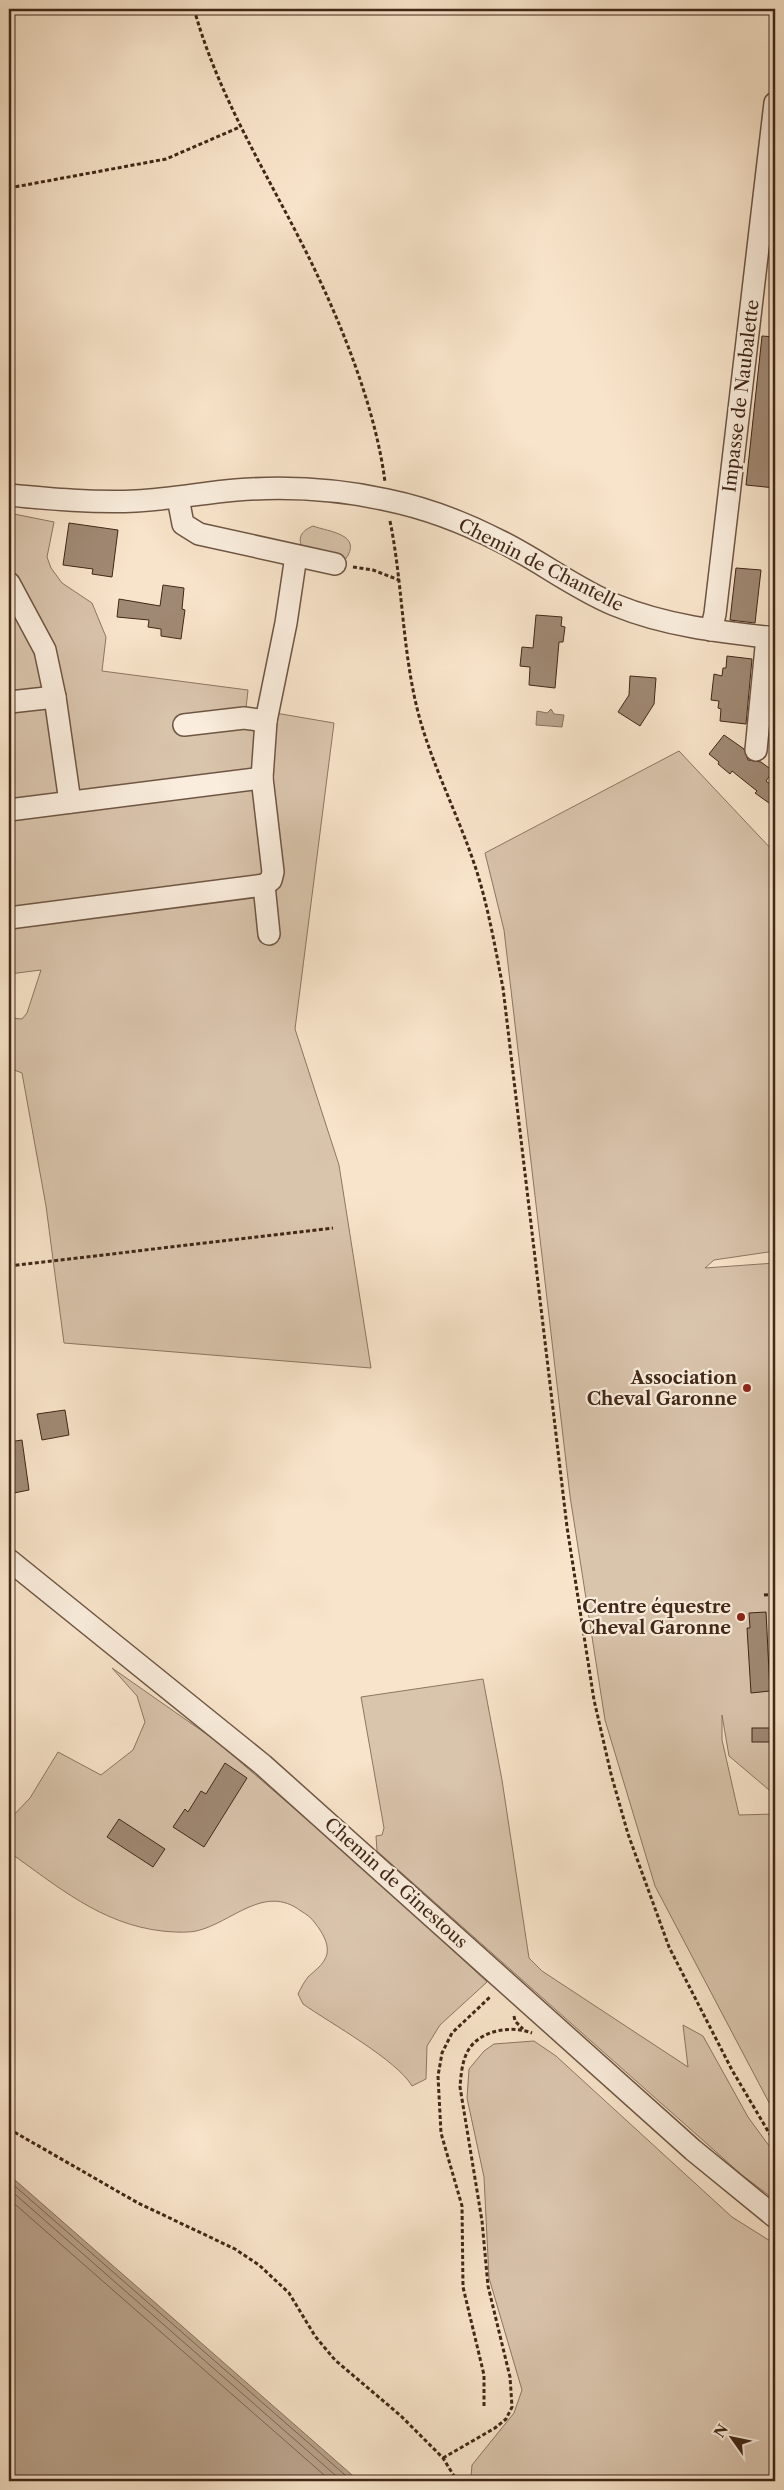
<svg xmlns="http://www.w3.org/2000/svg" width="784" height="2490" viewBox="0 0 784 2490" font-family="'Libre Caslon Text',serif">
<style>
.green{fill:#d9c4ac;stroke:#8d7662}
.water{fill:#baa48d;stroke:#8a725e}
.lines{fill:none;stroke-linecap:round;stroke-linejoin:round}
.shore{stroke:#7e6652;stroke-width:1}
.building{fill:#a08974;stroke:#412717}
.minor-casing{stroke:#6f5644;stroke-width:24}
.path{stroke:#412717;stroke-width:3;stroke-dasharray:4 2.5;stroke-linecap:butt}
.minor{stroke:#faeddd;stroke-width:21}
.poi-dot{fill:#8f2418;stroke:#faeddd;stroke-width:2}
.labels{text-anchor:middle;stroke-width:4.5;stroke-linejoin:round;paint-order:stroke}
.street-label{font-size:18px;fill:#412717;stroke:#faeddd}
.poi-label{font-size:18px;font-weight:bold;fill:#412717;stroke:#faeddd;text-anchor:end}
</style>
<rect width="100%" height="100%" fill="#f8e4ca"/>
<filter id="stains"><feTurbulence type="fractalNoise" baseFrequency=".004" numOctaves="4"/><feColorMatrix values="0 0 0 0 .2 0 0 0 0 .09 0 0 0 0 .02 0 0 0 .5 -.17"/></filter>
<radialGradient id="worn" r=".72"><stop offset=".6" stop-color="#630" stop-opacity="0"/><stop offset="1" stop-color="#630" stop-opacity=".3"/></radialGradient>
<g class="green">
<path d="M9 513 54 522 47 557 51 568 62 583 92 603 106 637 102 671 248 690 246 708 334 723 295 1029 339 1165 371 1368 64 1343 46 1206 22 1073 9 1068V1022L10 1018 22 1019 27 1013 41 970 9 974Z"/>
<path d="M313 526C329 532 364 534 345 560L303 549C297 538 301 531 313 526Z"/>
<path d="M679 751 775 853V1251L714 1260 705 1268 775 1263V1795L729 1756 722 1715V1740L739 1815 775 1814V2114L655 1886 605 1720 570 1496 504 930 485 853Z"/>
<path d="M112 1668 215 1740 386 1888 487 1982 440 2025 427 2046 426 2079 412 2086C397 2060 330 2023 303 2004L298 1994C301 1988 304 1982 308 1977 315 1970 324 1965 327 1954 329 1943 322 1932 315 1923 312 1918 306 1914 301 1911 264 1883 232 1923 196 1931 186 1933 172 1932 162 1931 101 1924 57 1886 9 1852V1820L30 1798 58 1752 101 1775 133 1750 145 1722 137 1696Z"/>
<path d="M483 1679 502 1780 529 1958 542 1971 688 2067 683 2025 703 2036 748 2117 775 2154V2200L742 2175 377 1851 376 1836 382 1835 384 1828 361 1697Z"/>
<path d="M534 2041 556 2056 732 2217 775 2244V2481H474L471 2477 472 2465 514 2413 522 2390 489 2278 484 2177 467 2098 469 2069 484 2051 494 2044Z"/>
</g>
<g class="water">
<path d="M551 709 554 714 564 715 562 727 536 725 537 711 547 713Z"/>
<path d="M9 2175 15 2180 359 2481H9Z"/>
</g>
<g class="lines">
<g class="shore">
<path d="M9 2181 352 2481"/>
<path d="M9 2189 342 2481"/>
<path d="M9 2199 331 2481"/>
</g>
</g>
<g class="building">
<path d="M762 336 775 337V488L746 485Z"/>
<path d="M69 523 118 530 112 577 92 574 93 569 63 565Z"/>
<path d="M736 568 761 570 755 623 730 620Z"/>
<path d="M163 585 184 588 182 609 185 610 181 639 161 636V629L148 627 149 620 117 617 119 599 160 606Z"/>
<path d="M536 615 562 617 561 626 565 627 563 642H559L555 688 529 685 530 667 520 666 522 647 533 648Z"/>
<path d="M727 656 752 659 746 724 720 721 721 709 718 708 719 701 711 700 714 674 722 676 723 668H726Z"/>
<path d="M630 676 656 678 654 704 640 726 618 712 629 695Z"/>
<path d="M775 688V728L771 727Z"/>
<path d="M724 735 744 749 748 760 761 762 773 771 766 781 775 788 769 803 755 793 757 791 732 771 730 774 718 764 719 762 709 754Z"/>
<path d="M65 1410 69 1435 42 1440 37 1414Z"/>
<path d="M22 1440 29 1490 9 1494V1442Z"/>
<path d="M766 1612 770 1691 751 1693 747 1628H750L749 1613Z"/>
<rect x="752" y="1728" width="23" height="14"/>
<path d="M225 1763 247 1778 204 1847 173 1827 185 1809 188 1812 201 1791 206 1794Z"/>
<path d="M119 1819 165 1849 153 1867 107 1837Z"/>
</g>
<g class="lines">
<g class="minor-casing">
<g id="minor">
<path d="M9 495C51 499 94 503 136 501 170 499 203 493 236 490 287 486 337 489 387 500 426 508 465 523 500 541 539 560 574 588 615 605 666 626 721 632 775 638"/>
<path d="M178 498 183 524 199 534 335 564"/>
<path d="M9 583 45 650 55 697 70 802"/>
<path d="M711 630 715 614 775 103"/>
<path d="M10 702 55 697"/>
<path d="M184 725 244 718 266 721"/>
<path d="M756 750 767 637"/>
<path d="M9 810 262 778"/>
<path d="M264 885 269 934"/>
<path d="M9 918 264 885 271 880 273 872 262 778 266 721 286 623 296 556"/>
<path d="M9 1560 263 1765 693 2150 775 2217"/>
</g>
</g>
<g class="path">
<path d="M194 9C220 102 272 181 313 266 344 330 376 411 385 482"/>
<path d="M9 188 166 159 240 127"/>
<path d="M390 521C403 585 402 652 419 716 433 767 458 815 475 866 488 905 495 947 503 988L567 1527 594 1700 611 1774 628 1834 669 1947 732 2070 775 2143"/>
<path d="M353 567 373 570 399 580"/>
<path d="M9 1266 333 1228"/>
<path d="M764 1595 775 1594"/>
<path d="M514 2016 515 2021 523 2029"/>
<path d="M9 2129 138 2203 235 2249 259 2265 289 2293 315 2336 335 2360 401 2416 443 2458 457 2481"/>
<path d="M484 2406V2375L463 2287 462 2206 441 2133 438 2076 442 2053 452 2033 491 1996"/>
<path d="M443 2458 495 2428 506 2419 512 2407 510 2377 488 2286 482 2221 460 2087C461 2075 462 2060 469 2049 481 2030 512 2025 532 2033"/>
</g>
<use href="#minor" class="minor"/>
</g>
<g class="poi-dot">
<circle cx="747" cy="1388" r="5"/>
<circle cx="741" cy="1617" r="5"/>
</g>
<g class="labels">
<g class="street-label">
<text transform="translate(741 396) rotate(-83)" y="6">Impasse de Naubalette</text>
<text transform="translate(541 565) rotate(27)" y="6">Chemin de Chantelle</text>
<text transform="translate(396 1883) rotate(42)" y="6">Chemin de Ginestous</text>
</g>
<g class="poi-label">
<text x="737" y="1384">Association<tspan x="737" dy="21">Cheval Garonne</tspan></text>
<text x="731" y="1613">Centre équestre<tspan x="731" dy="21">Cheval Garonne</tspan></text>
</g>
</g>
<rect width="784" height="2490" fill="none" stroke="#f8e4ca" stroke-width="30"/>
<rect x="10" y="10" width="764" height="2470" fill="none" stroke="#412717" stroke-width="2.5"/>
<rect x="15" y="15" width="754" height="2460" fill="none" stroke="#412717"/>
<g transform="translate(732 2438) rotate(303)" stroke="#faeddd" stroke-width="4" paint-order="stroke">
<path d="M0-4L9 19L0 12L-9 19Z" fill="#412717"/>
<text y="-8" font-size="14" font-weight="bold" text-anchor="middle" fill="#412717">N</text>
</g>
<rect width="100%" height="100%" filter="url(#stains)"/>
<rect width="100%" height="100%" fill="url(#worn)"/>
</svg>
